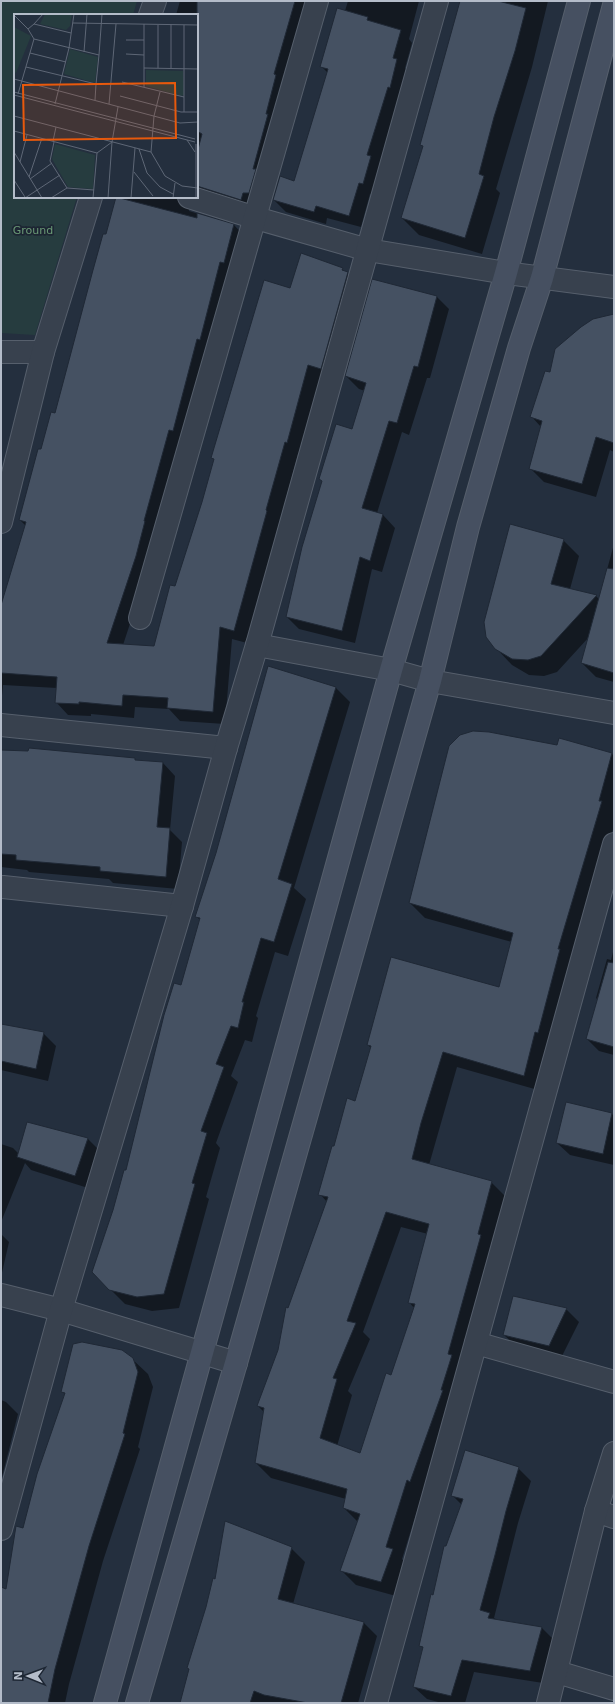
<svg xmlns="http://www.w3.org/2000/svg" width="615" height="1704" viewBox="0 0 615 1704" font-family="'DejaVu Sans',sans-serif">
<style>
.green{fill:#263c3f}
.shadow{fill:#0007;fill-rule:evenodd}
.building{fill:#455162;stroke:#1f2835;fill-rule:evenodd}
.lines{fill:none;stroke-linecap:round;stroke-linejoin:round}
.minor-casing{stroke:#565f6c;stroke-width:24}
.secondary-casing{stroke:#565f6c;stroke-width:24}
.minor{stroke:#38414e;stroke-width:22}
.secondary{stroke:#465061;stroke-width:22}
.labels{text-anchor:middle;stroke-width:3.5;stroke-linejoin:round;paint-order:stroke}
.park-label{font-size:11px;fill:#6b9a76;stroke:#1d2633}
.inset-road{fill:none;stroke:#5e6776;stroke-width:1}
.view{fill:#e8590c;fill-opacity:0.15;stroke:#e8590c;stroke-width:2}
.inset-edge{fill:none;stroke:#b4bcc9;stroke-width:2}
</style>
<rect width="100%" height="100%" fill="#242f3e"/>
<path class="green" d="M1 1H137L133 15H15V197H77L35 335 1 333Z"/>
<g class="shadow">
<path d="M180 1H311L261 205 189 206V211L234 225 246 238 148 569 123 645 155 647 176 587 290 289 342 269 360 285 299 455 298 454 247 643 232 639 225 724 180 721 169 709 135 707 134 718 91 714V716L68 715 56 702 57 688 3 685 1 706V609L26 526 20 520 41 451 55 414 106 236 122 197H197V15H176Z"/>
<path d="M348 1H419L409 39 412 43 405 68 409 71 379 165 382 169 374 195 370 194 361 227 327 218 326 224 286 212 274 200 295 182 328 73 321 66 345 11Z"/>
<path d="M461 1H548L532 67 496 189 500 193 482 254 419 235 402 218 424 147Z"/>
<path d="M437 297 449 309 430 378H427L409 435 402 432 377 513 383 515 395 528 382 572 372 569 355 643 299 629 287 617 323 482 320 479 353 430 365 391 359 389 346 376Z"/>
<path d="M614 316V452L610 450 596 497 544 482 530 468 541 427 532 417 550 373Z"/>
<path d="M563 540 579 556 570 589 596 596 599 599 614 544V682L596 677 582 663 589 637 557 672 544 676 529 675 512 665 496 648Z"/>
<path d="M269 667 336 688 350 702 294 888 306 899 288 956 275 952 256 1016 258 1018 252 1042 245 1040 231 1076 238 1082 216 1143 220 1148 206 1197 209 1199 179 1308 152 1311 125 1304 93 1272 127 1171 181 986 200 920 196 916 217 853Z"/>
<path d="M559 739 612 754 614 756V826L572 963 538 1090 457 1067 429 1165 491 1182 506 1197 425 1496 422 1495 402 1559 407 1565 396 1596 356 1585 341 1570 358 1522 344 1508 346 1499 271 1478 256 1463 265 1413 258 1406 279 1350 289 1309 327 1202 320 1194 335 1147 355 1102 371 1048 368 1045 500 988 512 942 425 918 410 903 557 747ZM401 1227 428 1234 409 1302 414 1308 392 1376 361 1454 337 1446 352 1395 348 1391 370 1339 363 1332Z"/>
<path d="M1 751 134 759 136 761 163 763 175 776 170 830 182 842 178 889 113 883 109 879 29 872 27 870 1 867Z"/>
<path d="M614 948V1055L599 1051 587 1039 598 1000 596 998 607 959 611 960Z"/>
<path d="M1 1025 43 1033 56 1046 48 1081 1 1070Z"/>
<path d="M612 1114 614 1116V1165L570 1155 557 1143Z"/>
<path d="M88 1139 100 1151 88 1188 31 1170 25 1163 1 1222V1144L13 1148 19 1154Z"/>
<path d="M1 1234 9 1242 1 1277Z"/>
<path d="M566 1309 579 1322 561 1358 517 1347 504 1335Z"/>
<path d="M132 1359 148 1374 153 1387 138 1447 140 1449 103 1561 69 1684 65 1703H1V1597L7 1590 24 1529 65 1394 62 1392Z"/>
<path d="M1 1400 6 1402 18 1414 2 1477 1 1476Z"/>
<path d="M518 1468 531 1481 518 1523 494 1618 497 1620 542 1628 554 1640 543 1683 474 1672 465 1703H442L427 1699 414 1687 424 1649 421 1645 433 1596 447 1547 462 1505 452 1495Z"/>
<path d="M291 1548 305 1562 293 1604 364 1623 377 1636 358 1703H181L189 1670 188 1668 216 1580Z"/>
</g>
<g class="building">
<path d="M197 1H295L274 74 276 75 266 114H268L253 169H256L249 193H243L241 200 197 186V153L202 134 197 131Z"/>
<path d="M460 1H498L526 8 515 51 494 117 479 174 484 176 465 238 401 218 423 146 420 145Z"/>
<path d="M337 8 368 17 367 20 401 30 393 58 397 59 390 88 388 87 367 155 371 156 363 184 359 183 349 216 316 206 314 212 273 200 280 176 294 181 328 69 320 67Z"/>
<path d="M116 197 197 218V213L234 224 224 263 220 262 200 340 197 339 173 431 169 430 144 521H145L136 556 107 643 154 646 170 585 175 586 202 502 214 459 211 458 264 280 290 288 301 253 343 268 342 270 348 272 321 369 308 365 287 443 285 442 266 510 267 511 234 631 220 627 213 712 167 708 168 698 123 695 122 706 79 702V704L55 703 57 677 1 673V605L26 522 19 520 38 449H41L51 412 55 413 93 270 103 234H106Z"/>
<path d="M372 279 437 296 418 367 414 366 397 423 389 421 362 508 383 514 370 561 360 557 342 631 286 617 302 547 322 481 319 479 336 424 352 429 366 383 345 376Z"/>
<path d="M614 314V443L596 437 582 484 529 469 542 421 530 417 545 371 550 372 555 349 581 327 593 319Z"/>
<path d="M510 524 564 539 551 584 597 595 541 656 528 660 512 659 495 649 486 637 484 622Z"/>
<path d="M607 568 614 569V673L581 663Z"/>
<path d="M268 666 336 687 278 879 292 884 274 942 261 938 242 1002H244L238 1028 231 1026 216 1064 224 1067 201 1131 207 1133 192 1183 195 1184 164 1294 137 1297 109 1290 92 1272 113 1210 124 1170H126L164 1015 174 983 181 985 200 918 195 917 216 853Z"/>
<path d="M473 731 489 732 557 745 559 738 612 753 599 801H602L558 949H560L538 1033 535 1032 524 1076 443 1052 421 1123 412 1159 492 1181 478 1234 481 1235 448 1354 452 1355 441 1390H443L410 1482 407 1480 386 1547 393 1549 381 1582 340 1571 360 1514 343 1508 347 1489 255 1463 264 1408 257 1406 278 1350 286 1307 288 1308 328 1197 318 1195 332 1146H334L347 1098 355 1101 371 1046 367 1045 391 957 499 987 513 933 409 903 449 746 460 735ZM386 1212 429 1224 408 1303 415 1304 391 1375 386 1373 360 1453 320 1438 337 1379 333 1378 356 1323 347 1321Z"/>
<path d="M29 748 135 758V760L163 762 157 827 170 828 166 877 100 871V867L16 860V855L1 854V750L28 751Z"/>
<path d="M608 962 614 963V1047L586 1039Z"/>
<path d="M1 1024 44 1032 36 1069 1 1061Z"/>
<path d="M566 1102 612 1113 603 1154 556 1143Z"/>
<path d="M27 1122 88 1138 75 1176 17 1157Z"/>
<path d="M513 1296 567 1308 549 1346 503 1335Z"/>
<path d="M82 1342 122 1350 133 1358 138 1372 123 1433 125 1434 89 1546 55 1669 48 1703H1V1587L6 1589 16 1526 23 1528 37 1474 65 1393 61 1392 73 1344Z"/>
<path d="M465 1450 519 1467 506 1511 495 1555 480 1610 490 1613 488 1618 542 1627 530 1671 462 1660 451 1696 413 1687 423 1647 419 1646 431 1594 433 1595 444 1546H446L463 1499 451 1496Z"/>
<path d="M225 1521 292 1547 278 1599 364 1622 341 1703H308L264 1695 254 1691 250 1703H180L189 1669 187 1668 206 1607 213 1578 215 1579Z"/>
</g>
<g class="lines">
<g class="minor-casing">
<g id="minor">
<path d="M150 15 155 1"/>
<path d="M189 197 256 218 368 250 506 273 614 287"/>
<path d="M1 352H43"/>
<path d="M1 522 43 352 91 197"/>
<path d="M140 618 317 1"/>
<path d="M257 645 391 670 430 681 614 713"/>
<path d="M1 725 226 748"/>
<path d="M3 887 182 906"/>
<path d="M1 1295 61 1310 236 1363"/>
<path d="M476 1343 614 1382"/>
<path d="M596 1511 614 1517"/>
<path d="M1 1529 61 1310 182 906 226 748 257 645 437 1"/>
<path d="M557 1672 614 1689"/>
<path d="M376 1703 614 844"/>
<path d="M548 1703 596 1511 614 1453"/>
</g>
</g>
<g class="secondary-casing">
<g id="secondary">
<path d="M105 1703 391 670 506 273 579 1"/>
<path d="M137 1703 236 1363 430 681 468 527 519 348 542 278 614 5"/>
</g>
</g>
<use href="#minor" class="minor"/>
<use href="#secondary" class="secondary"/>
</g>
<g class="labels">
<g class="park-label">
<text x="33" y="234">Ground</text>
</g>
</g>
<g transform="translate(14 14)">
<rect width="184" height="184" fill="#242f3e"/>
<path d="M31 0H58L56 12 52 16 26 10ZM0 13 17 22 2 59 0 58ZM56 35 84 43 81 69 50 60ZM132 56 169 57 170 81 167 82 132 72ZM41 130 81 141 79 175 54 173 38 145Z" fill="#263c3f"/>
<path class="inset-road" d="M0 1 14 15 20 25 4 80M59 9 184 11M20 10 29 0M157 10V54M14 15 20 10 57 19M20 25 85 41 88 0M112 26H130M70 38 73 0M16 39 52 48M112 40 130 41M12 53 82 70 85 41M130 54 184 55M144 54V11M0 65 166 109 184 108M108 68 170 83V11M130 73V10M0 78 181 125M0 81 181 128M106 82 167 98H184M170 83V98M81 86 82 70M41 90 55 34 60 0M95 90 102 10M0 102 137 138 151 162 168 172 184 174M0 117 83 139 98 128 104 93M173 126 181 138M39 127 42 113M40 128 36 147 53 174 80 176M125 135 133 159 146 173 159 180M0 138 28 184M137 138 140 102 146 78M6 148 13 121M120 158 139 182M15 163 28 124M16 165 38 149M0 166 11 183V184L46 161M37 184 53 174M79 184 83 139M94 184 98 128M117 184 121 134M159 184 161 169M182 184V130"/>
<path class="view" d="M161 69 162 124 10 126 9 71Z"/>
<rect width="184" height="184" class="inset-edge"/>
</g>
<rect width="615" height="1704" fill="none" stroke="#b4bcc9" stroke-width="4"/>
<g transform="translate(28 1676) rotate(271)" stroke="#1d2633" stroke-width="3" paint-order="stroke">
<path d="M0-3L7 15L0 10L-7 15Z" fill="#b4bcc9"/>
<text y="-6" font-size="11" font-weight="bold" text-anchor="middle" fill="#b4bcc9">N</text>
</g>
</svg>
